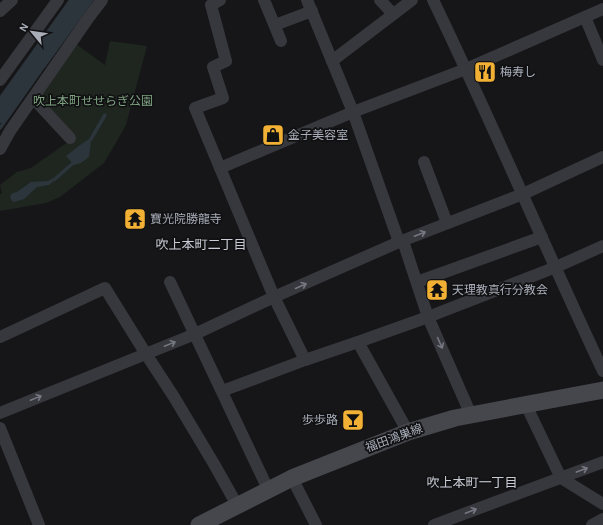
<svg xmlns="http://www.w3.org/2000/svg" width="603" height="525" viewBox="0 0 603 525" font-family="'Alegreya Sans','Noto Sans JP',sans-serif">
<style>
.green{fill:#1e261f}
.water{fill:#2c353c}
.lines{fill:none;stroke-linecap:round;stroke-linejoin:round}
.stream{stroke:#2c353c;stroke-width:3.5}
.river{stroke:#2c353c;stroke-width:20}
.minor{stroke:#37383d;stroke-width:12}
.secondary{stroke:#45474d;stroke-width:17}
.oneway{stroke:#757881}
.labels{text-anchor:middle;stroke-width:3.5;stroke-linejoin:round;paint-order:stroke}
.poi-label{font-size:12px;fill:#a8adb8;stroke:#111113;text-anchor:start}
.park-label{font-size:12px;fill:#7fa381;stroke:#111113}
.street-label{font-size:12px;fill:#a8adb8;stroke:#111113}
.neighbourhood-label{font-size:13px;fill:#c9ccd4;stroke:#111113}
</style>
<rect width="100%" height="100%" fill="#161618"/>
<path class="green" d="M110 41 147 46 126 125 121 134 104 163 60 197 46 203 0 211V194H2L0 185 17 172 31 168 68 142 38 100 76 44 105 65Z"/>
<g class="water">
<path d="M89 139 91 141 89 157 81 163 74 165 66 156 80 145Z"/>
<path d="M53 178 55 180 49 185 37 187 24 199 14 202 11 200 10 196 13 193 17 192 31 182 48 181Z"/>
</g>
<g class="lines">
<g class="stream">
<path d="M44 66 92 0"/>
<path d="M0 128 40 71"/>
<path d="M91 139 105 115"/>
<path d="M55 179 72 164"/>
</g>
<path class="river" d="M0 113 81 0"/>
<g class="minor">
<path d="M220 0 211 5 226 61 213 67 223 98 195 108 274 297 305 360"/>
<path d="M264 0 281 41"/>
<path d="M307 0 353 112 399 242"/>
<path d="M380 0 393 14"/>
<path d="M433 0C492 122 545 248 603 371"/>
<path d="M0 11 12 0"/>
<path d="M585 17 603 60"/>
<path d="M275 25 312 11"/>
<path d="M332 61 412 0"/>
<path d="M0 80 58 0"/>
<path d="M33 98 70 138"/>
<path d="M0 149 10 131 89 17 102 0"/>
<path d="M424 162 447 223"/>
<path d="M220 168 353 112 466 69 603 9"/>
<path d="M403 241 428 317 471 415"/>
<path d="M170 282 268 489"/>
<path d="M417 282 542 237"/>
<path d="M0 337 105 288 146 354 174 397 214 464 237 505"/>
<path d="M358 342 408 432"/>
<path d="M222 391 305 360 358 342 428 317 556 267 603 246"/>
<path d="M526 405 561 478 603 504"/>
<path d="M0 413 195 334 274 297 399 242 523 194 603 157"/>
<path d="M0 428 39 525"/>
<path d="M292 478 316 525"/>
<path d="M434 525 603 462"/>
<path d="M592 525 603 519"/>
</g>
<path class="secondary" d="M199 525 292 478 408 432 455 418 603 390"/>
</g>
<defs><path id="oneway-shaft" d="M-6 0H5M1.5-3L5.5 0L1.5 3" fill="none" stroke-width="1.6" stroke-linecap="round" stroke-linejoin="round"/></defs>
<g class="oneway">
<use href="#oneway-shaft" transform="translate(420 234) rotate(-21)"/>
<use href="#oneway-shaft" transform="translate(301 286) rotate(-24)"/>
<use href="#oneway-shaft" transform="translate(440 343) rotate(66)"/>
<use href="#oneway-shaft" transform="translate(170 344) rotate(-22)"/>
<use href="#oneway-shaft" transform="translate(36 398) rotate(-22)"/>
<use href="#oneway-shaft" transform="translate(582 470) rotate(-20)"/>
<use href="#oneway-shaft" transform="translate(471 511) rotate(-21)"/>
</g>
<defs>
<g id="restaurant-square" transform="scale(1.15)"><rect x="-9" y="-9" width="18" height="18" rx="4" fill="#f2b134" stroke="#111113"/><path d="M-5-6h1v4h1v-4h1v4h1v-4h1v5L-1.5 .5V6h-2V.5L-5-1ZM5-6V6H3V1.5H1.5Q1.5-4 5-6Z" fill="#111"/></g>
<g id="shop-square" transform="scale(1.15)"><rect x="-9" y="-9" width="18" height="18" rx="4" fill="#f2b134" stroke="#111113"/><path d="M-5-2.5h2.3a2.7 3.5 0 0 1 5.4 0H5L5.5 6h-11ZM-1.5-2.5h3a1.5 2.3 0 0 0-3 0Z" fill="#111"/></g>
<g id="temple-square" transform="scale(1.15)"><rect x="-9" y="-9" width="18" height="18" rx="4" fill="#f2b134" stroke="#111113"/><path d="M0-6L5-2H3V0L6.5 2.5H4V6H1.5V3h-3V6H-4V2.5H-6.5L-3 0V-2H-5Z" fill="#111"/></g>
<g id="bar-square" transform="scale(1.15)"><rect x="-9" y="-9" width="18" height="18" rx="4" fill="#f2b134" stroke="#111113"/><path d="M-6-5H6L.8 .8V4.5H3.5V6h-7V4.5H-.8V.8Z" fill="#111"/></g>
</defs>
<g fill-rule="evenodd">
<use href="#restaurant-square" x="485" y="72"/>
<use href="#shop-square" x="273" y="135"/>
<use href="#temple-square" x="135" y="219"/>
<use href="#temple-square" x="437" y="290"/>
<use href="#bar-square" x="353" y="420"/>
</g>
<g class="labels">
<g class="poi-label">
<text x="500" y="76">梅寿し</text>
<text x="288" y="139">金子美容室</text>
<text x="150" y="223">寶光院勝龍寺</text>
<text x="452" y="294">天理教真行分教会</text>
<text x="338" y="424" text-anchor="end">歩歩路</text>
</g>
<g class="park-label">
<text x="93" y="105">吹上本町せせらぎ公園</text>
</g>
<g class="street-label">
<text transform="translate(394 438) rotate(-20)" y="4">福田鴻巣線</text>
</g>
<g class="neighbourhood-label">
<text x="201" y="249">吹上本町二丁目</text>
<text x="472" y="487">吹上本町一丁目</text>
</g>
</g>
<g transform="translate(32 32) rotate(299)" stroke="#111113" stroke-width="3" paint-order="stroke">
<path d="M0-3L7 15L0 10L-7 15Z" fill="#a8adb8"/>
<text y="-6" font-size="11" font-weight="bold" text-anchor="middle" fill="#a8adb8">N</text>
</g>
</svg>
